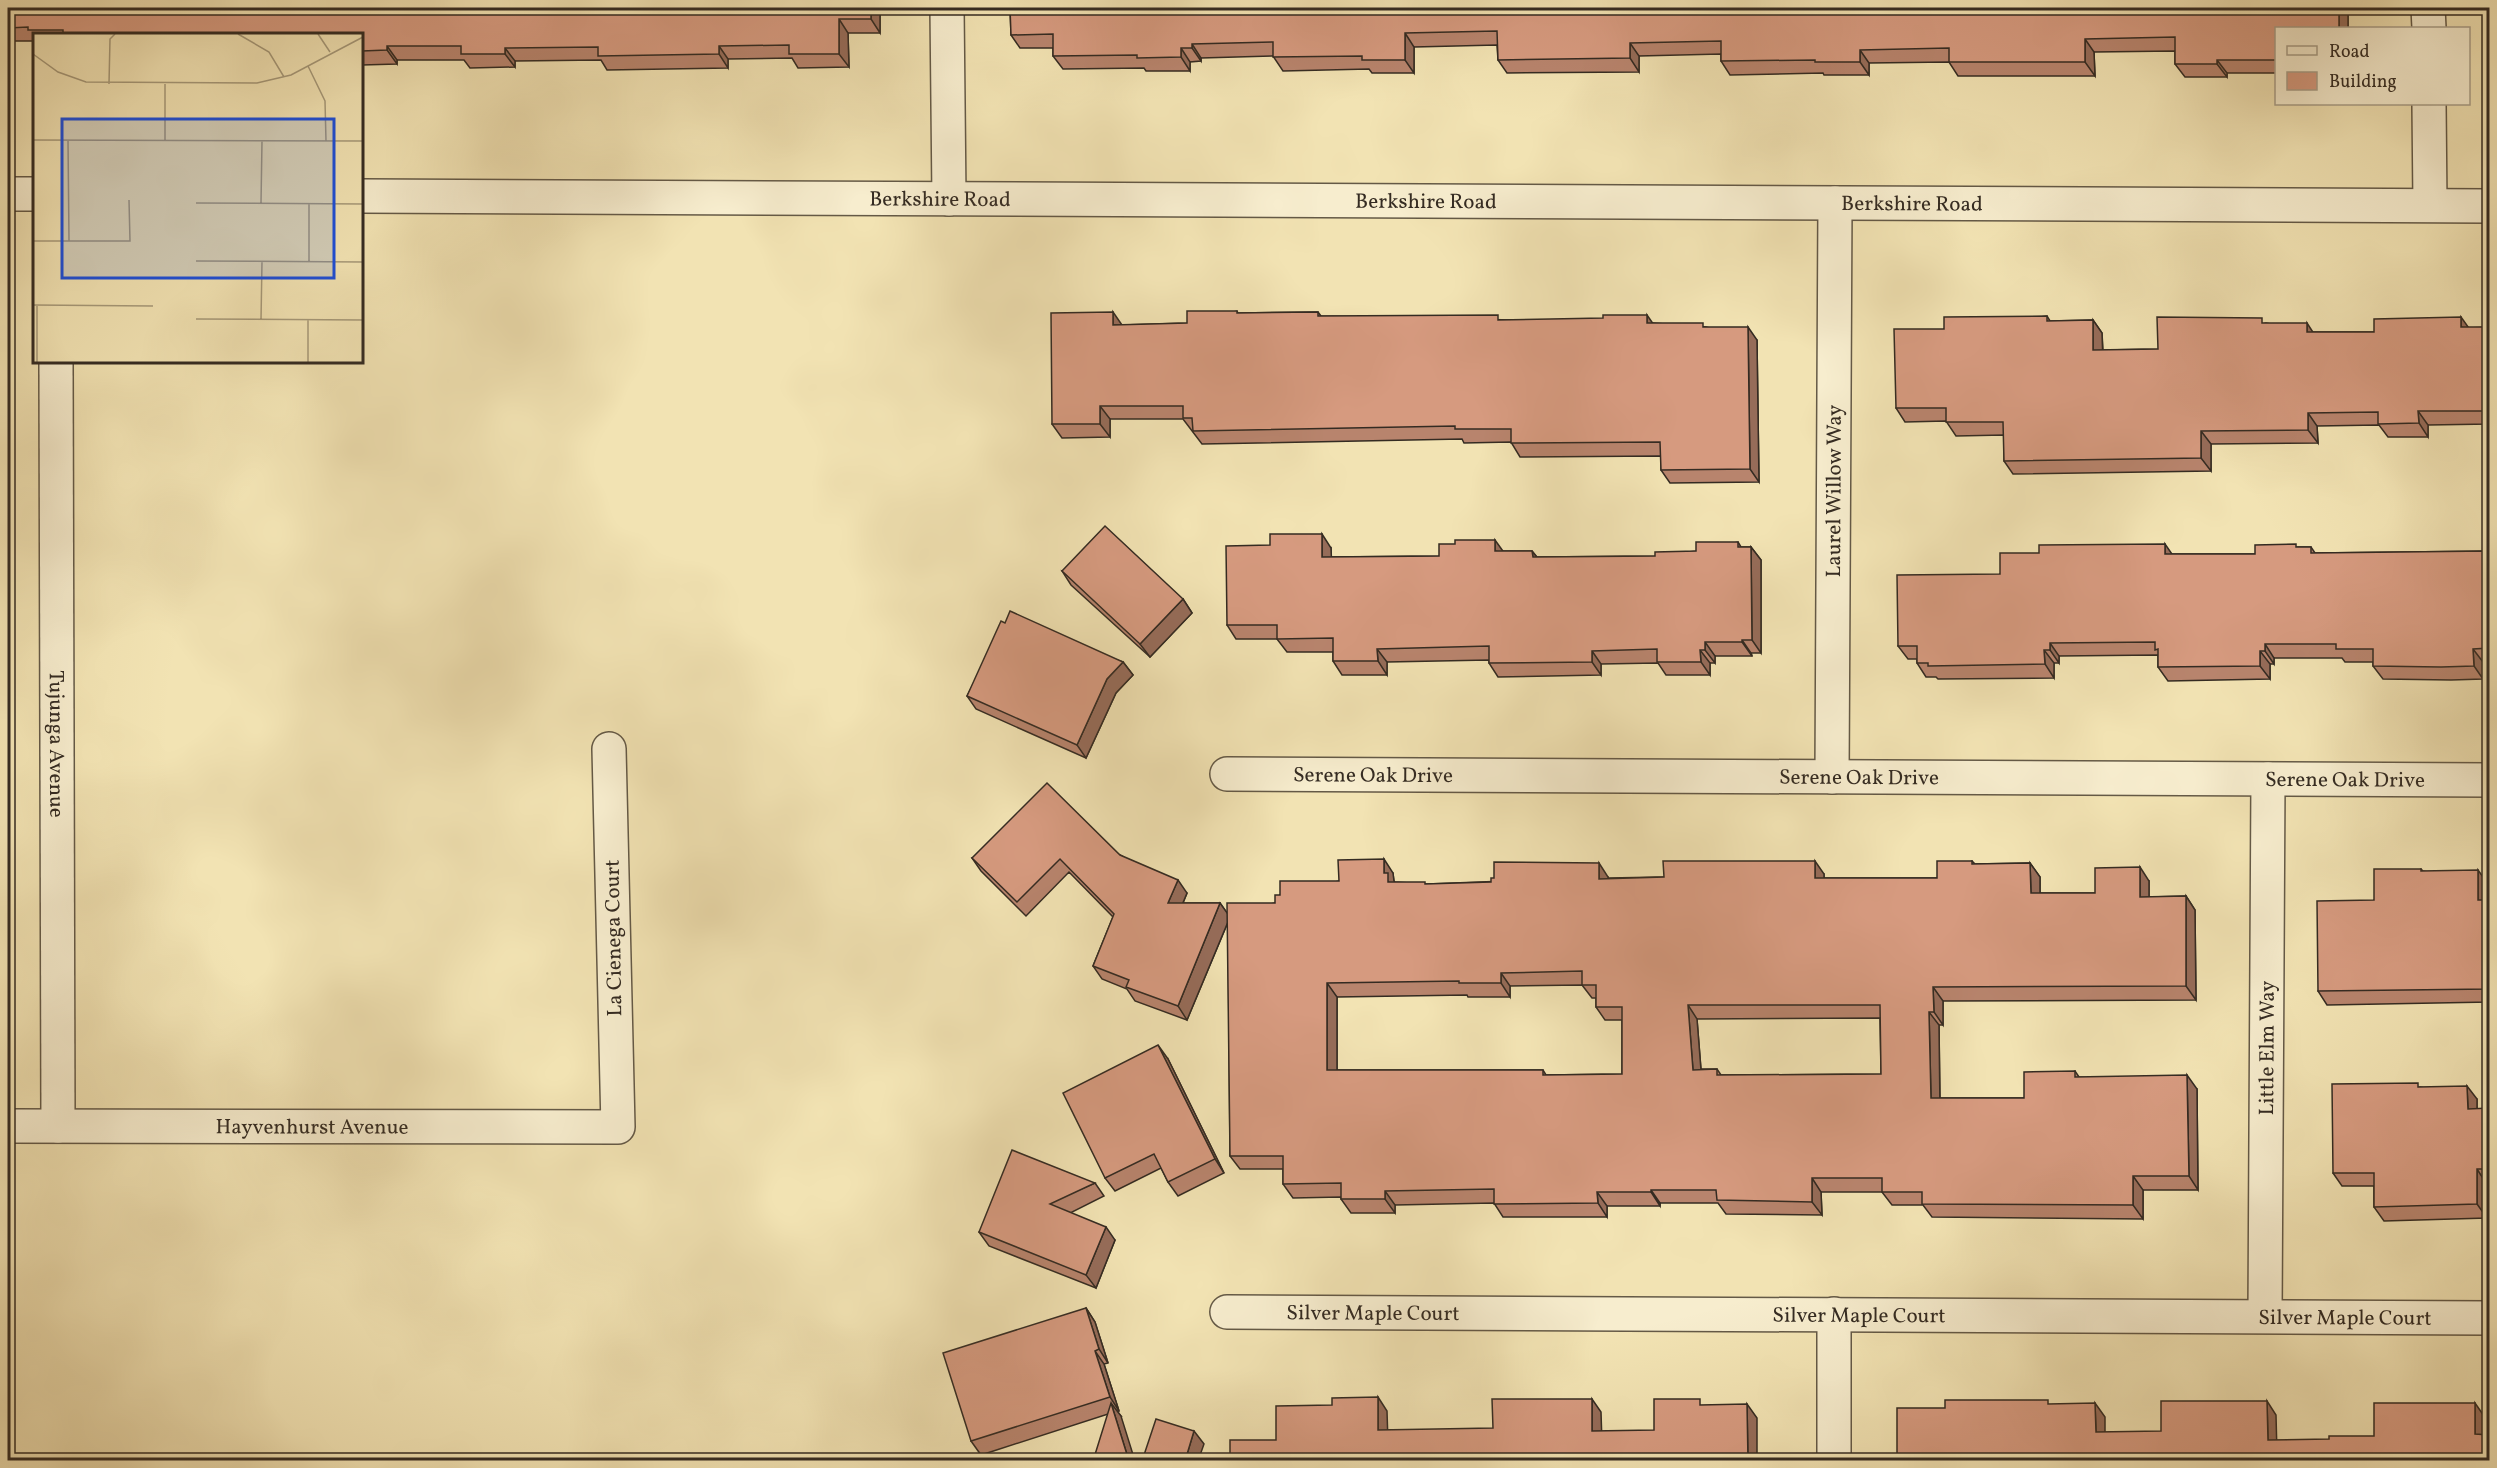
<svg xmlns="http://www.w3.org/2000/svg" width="2497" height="1468" viewBox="0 0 2497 1468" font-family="Vollkorn,serif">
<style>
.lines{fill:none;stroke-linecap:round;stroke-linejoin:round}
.minor-casing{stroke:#645946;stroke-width:36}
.tertiary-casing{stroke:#645946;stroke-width:36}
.minor{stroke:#f7edce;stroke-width:33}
.tertiary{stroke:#f7edce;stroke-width:33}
.wall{fill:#b8846d;stroke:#342b22;stroke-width:1.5;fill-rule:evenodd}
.shaded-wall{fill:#966c59;stroke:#342b22;stroke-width:1.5}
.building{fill:#d69a7f;stroke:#342b22;stroke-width:1.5;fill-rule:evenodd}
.labels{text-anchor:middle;stroke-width:5;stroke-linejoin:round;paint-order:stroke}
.street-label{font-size:21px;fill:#342b22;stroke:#f7edce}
.inset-road{fill:none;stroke:#a69979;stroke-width:1.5}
.view{fill:#1d4ed8;fill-opacity:0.15;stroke:#1d4ed8;stroke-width:3}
.inset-edge{fill:none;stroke:#342b22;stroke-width:3}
</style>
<rect width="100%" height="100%" fill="#f2e3b3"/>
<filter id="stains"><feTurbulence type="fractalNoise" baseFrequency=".00333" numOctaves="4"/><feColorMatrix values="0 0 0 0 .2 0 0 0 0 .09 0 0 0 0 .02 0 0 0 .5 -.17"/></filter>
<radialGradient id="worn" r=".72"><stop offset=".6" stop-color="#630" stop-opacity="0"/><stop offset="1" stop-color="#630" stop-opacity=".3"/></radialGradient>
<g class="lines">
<g class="minor-casing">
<g id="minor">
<path d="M947 8 949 199"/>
<path d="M2428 8 2429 28"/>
<path d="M2429 104 2430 205"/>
<path id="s1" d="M56 362 58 1126"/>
<path id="s2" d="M1227 774 2490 780"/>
<path id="s3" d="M1832 777 1835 203"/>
<path id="s4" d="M8 1126 618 1127 609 749"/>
<path id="s5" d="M1227 1312 2490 1318"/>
<path id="s6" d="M2265 1316 2268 779"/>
<path d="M1834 1460V1314"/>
</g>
</g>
<g class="tertiary-casing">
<g id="tertiary">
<path d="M8 194H34"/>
<path id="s7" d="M362 196 2490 206"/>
</g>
</g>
<use href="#minor" class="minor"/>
<use href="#tertiary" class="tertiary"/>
</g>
<g class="wall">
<path d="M8 8H880V33H848L849 67 798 68 792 58 728 59V68L607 70 601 60 515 61V67L470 68 464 60H397V64L362 65V34H34V41H8Z"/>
<path d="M1010 8H2348V28H2277V73H2227V77H2185L2175 64V51L2094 52 2095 76H1958L1949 62 1869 63V75H1824L1823 73 1730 75 1721 61V54L1639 56V72L1507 73 1498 60 1497 45 1414 47V73H1372L1369 69 1283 71 1273 56 1201 58V61L1190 62V71H1146L1144 68 1063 69 1053 56V48H1020L1011 35Z"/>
<path d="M1237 311 1238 313 1318 312 1321 316 1653 323 1706 327 1757 340 1759 482 1670 483 1661 470V456L1520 457 1511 442 1464 443 1462 439 1202 444 1183 419H1110V437L1062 438 1052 424 1122 325 1187 323Z"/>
<path d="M2047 316 2050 321 2093 320 2102 333 2103 350 2158 349 2266 323 2313 332H2374L2490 327V424L2428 425V437H2388L2379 425 2317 426 2318 443 2211 444V471L2013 474 2004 461V435L1956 436 1946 421 1905 422 1896 408 1944 329Z"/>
<path d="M1738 542 1741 547H1751L1761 560V653H1751L1752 656H1715V663H1710V675H1666L1658 663 1601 664V675L1498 677 1489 663V660L1387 662V675H1342L1333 661V652H1287L1277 639H1236L1227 625 1331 548V557L1439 556 1502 551H1532L1537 557 1655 556 1696 551Z"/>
<path d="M2298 547H2311L2315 553 2490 551V662H2483V679L2451 680 2383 679 2373 666V662H2345L2342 658H2274V664H2270V679L2168 681 2158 667V655L2059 656V663H2054V678L1938 679 1936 677H1926L1917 663V659H1908L1898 646 2000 574 2172 554H2255Z"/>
<path d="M1062 571 1183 599 1192 613 1150 657 1071 585Z"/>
<path d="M1005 623 1123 662 1133 675 1116 693 1086 758 976 709 967 696Z"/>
<path d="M1120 855 1187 893 1183 903H1220L1227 913 1275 903 1280 895 1339 881 1393 873 1394 882 1427 884 1608 877V878L1824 874V878H1937L1972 861 1975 864 2030 863 2040 877V893H2095L2149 881V897L2186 896 2195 910 2196 1000 1943 1001V1025H1939L1940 1098H2024L2075 1071 2079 1077 2197 1089 2198 1190H2143V1219L1932 1217 1923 1205H1892L1882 1192H1821L1822 1215 1726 1214 1718 1203H1660V1206H1607V1217H1503L1494 1203 1395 1205V1213H1351L1341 1199V1197L1293 1198 1283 1184V1169H1240L1230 1156 1228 922 1187 1020 1135 1001 1127 989 1102 979 1093 966 1113 917 1069 872 1026 916 981 871 972 858ZM1582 985 1592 998H1596V1007L1605 1020H1622V1074L1546 1075 1543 1070H1337V997L1467 995 1468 997H1510V986ZM1880 1018 1881 1074 1721 1075 1717 1069H1701L1697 1019Z"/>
<path d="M2421 869 2423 871 2488 884V900H2490V1002L2327 1005 2318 991 2374 900Z"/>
<path d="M1168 1059 1224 1173 1178 1196 1168 1182 1161 1168 1115 1191 1105 1178Z"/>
<path d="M2420 1087 2477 1099V1109L2490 1108V1183H2486L2487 1218 2384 1221 2374 1207V1186H2342L2333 1173Z"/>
<path d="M1095 1183 1104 1196 1070 1213 1115 1240 1096 1288 989 1246 979 1232Z"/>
<path d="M1086 1308 1095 1322 1108 1363 1104 1364 1119 1411H1117L1121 1416 1108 1414 981 1455 971 1441Z"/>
</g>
<g class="shaded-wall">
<path d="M871 8H880V33L871 19Z"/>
<rect x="2339" y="8" width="9" height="20"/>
<path d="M839 19 848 33 849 67 839 54Z"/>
<path d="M1405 33 1414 47V73L1405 60Z"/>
<path d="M2085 39 2094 52 2095 76 2085 62Z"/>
<path d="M1630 43 1639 56V72L1630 58Z"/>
<path d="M1192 44 1201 58V61L1192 48Z"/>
<path d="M387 46 397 60V64L387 50Z"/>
<path d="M719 46 728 59V68L719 54Z"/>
<path d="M505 48 515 61V67L505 54Z"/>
<path d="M1181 48 1190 62V71L1181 57Z"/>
<path d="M1860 50 1869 63V75L1860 62Z"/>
<path d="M2217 60 2227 73V77L2217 64Z"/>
<path d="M1113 312 1122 325H1113Z"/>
<path d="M1647 315 1656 328 1647 323Z"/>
<path d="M2461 317 2471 331 2461 327Z"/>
<path d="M2093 320 2102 333 2103 363 2093 350Z"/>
<path d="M2307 323 2316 337 2307 332Z"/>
<path d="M1748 327 1757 340 1759 482 1750 469Z"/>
<path d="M1100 406 1110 419V437L1100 424Z"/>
<path d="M2418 411 2428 425V437L2419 423Z"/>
<path d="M2308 413 2317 426 2318 443 2308 430Z"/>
<path d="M2201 431 2211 444V471L2201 458Z"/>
<path d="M1322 534 1331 548 1332 571 1322 557Z"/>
<path d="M1495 540 1505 554 1495 551Z"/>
<path d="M2165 544 2174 557 2165 554Z"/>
<path d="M1751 547 1761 560V653L1752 640Z"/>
<path d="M1532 551 1542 564 1533 557Z"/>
<path d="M1183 599 1192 613 1150 657 1140 644Z"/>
<path d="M1742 640 1751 653 1752 656 1742 642Z"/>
<path d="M1705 642 1715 656V663L1705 650Z"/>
<path d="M2050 643 2059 656V663L2050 650Z"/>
<path d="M2265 644 2274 658V664L2265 651Z"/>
<path d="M1377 649 1387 662V675L1378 661Z"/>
<path d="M2473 649 2483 662V679L2474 666Z"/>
<path d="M1700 650 1710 663V675L1701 662Z"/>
<path d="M2044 650 2054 663V678L2045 664Z"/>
<path d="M1592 651 1601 664V675L1592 662Z"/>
<path d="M2260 651 2270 664V679L2260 666Z"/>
<path d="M1123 662 1133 675 1116 693 1086 758 1077 745 1107 679Z"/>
<path d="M1384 859 1393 873 1394 881 1398 887 1388 882 1384 873Z"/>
<path d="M1815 861 1824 874V892L1815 878Z"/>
<path d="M1599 863 1608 877V892L1599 879Z"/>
<path d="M2030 863 2040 877V907L2031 893Z"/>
<path d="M2140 867 2149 881V911L2140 897Z"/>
<path d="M2478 870 2488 884V913L2478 900Z"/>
<path d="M1178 880 1187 893 1177 917 1168 903Z"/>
<path d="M2186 896 2195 910 2196 1000 2186 986Z"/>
<path d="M1220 903 1230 917 1187 1020 1178 1006Z"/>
<path d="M1501 973 1510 986V997L1501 983Z"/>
<path d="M1327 983 1337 997V1083L1327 1070Z"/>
<path d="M1933 987 1943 1001V1025L1934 1012Z"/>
<path d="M1688 1005 1697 1019 1702 1083 1693 1070Z"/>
<path d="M1929 1012 1939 1025 1940 1111 1931 1098Z"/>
<path d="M1158 1045 1168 1059 1224 1173 1215 1159Z"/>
<path d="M2187 1075 2197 1089 2198 1190 2189 1176Z"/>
<path d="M2467 1086 2477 1099V1122L2468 1109Z"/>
<path d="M2477 1169 2486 1183 2487 1218 2477 1204Z"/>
<path d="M2133 1176 2143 1190V1219L2133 1205Z"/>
<path d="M1812 1178 1821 1192 1822 1215 1812 1202Z"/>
<path d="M1651 1190 1660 1203V1206L1651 1192Z"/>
<path d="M1385 1191 1395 1205V1213L1385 1199Z"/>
<path d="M1597 1192 1607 1206V1217L1598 1203Z"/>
<path d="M1106 1227 1115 1240 1096 1288 1086 1275Z"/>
<path d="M1086 1308 1095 1322 1108 1363 1099 1349Z"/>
<path d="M1095 1351 1104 1364 1119 1411 1110 1397Z"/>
<path d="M1378 1397 1387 1411 1388 1443 1378 1430Z"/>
<path d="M1592 1399 1601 1412 1602 1444 1592 1431Z"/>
<path d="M2267 1401 2276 1415 2277 1454 2268 1440Z"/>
<path d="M1111 1403 1121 1416 1135 1461H1129Z"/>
<path d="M2095 1403 2105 1417V1445L2096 1432Z"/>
<path d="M2475 1403 2484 1416V1448L2475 1434Z"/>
<path d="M1747 1404 1757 1418V1461H1748Z"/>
<path d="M1194 1431 1204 1444 1198 1461H1185Z"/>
</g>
<g class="building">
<path d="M8 8H871V19H839V54H789V45L719 46V54L598 56V47L505 48V54H461V46H387V50L362 51V34H63V30H28V27L8 28Z"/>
<path d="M1010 8H2339V28H2277V60H2217V64H2175V37L2085 39V62H1949V48L1860 50V62H1815V60L1721 61V41L1630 43V58L1498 60 1497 31 1405 33V60H1362V56L1273 57V42L1192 44V48H1181V57L1137 58V55L1053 56V34L1011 35Z"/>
<path d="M1187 311H1237V313L1318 312V316L1498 315V320L1603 318V315H1647V323H1703V327H1748L1750 469 1661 470 1660 442 1511 443V429H1455V426L1193 431 1192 418H1183V406H1100V424H1052L1051 313 1113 312V325L1187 323Z"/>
<path d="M2047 316V321L2093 320V350L2158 349 2157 317 2262 318V323H2307V332H2374V319L2461 317V327H2490V411H2418L2419 423 2378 424V412L2308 413V430L2201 431V458L2004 461 2003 422H1946V408H1896L1894 329H1944V317Z"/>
<path d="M1105 526 1183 599 1140 644 1062 571Z"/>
<path d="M1270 534H1322V557L1439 556V544H1455V540H1495V551H1532L1533 557 1655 556V552L1696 551V542H1738V547H1751L1752 640H1742V642H1705V650H1700L1701 662H1657V649L1592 651V662L1489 663V646L1377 649 1378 661H1333V638L1277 639V625H1227L1226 546 1270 545Z"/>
<path d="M2165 544V554H2255V545L2296 544V547H2311V553L2490 551V648L2473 649 2474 666 2441 667 2373 666V649H2336V644H2265V651H2260V666L2158 667V649L2155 650V642L2050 643V650H2044L2045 664 1928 666V663H1917V646H1898L1897 575 2000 574V553H2039V545Z"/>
<path d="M1010 611 1123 662 1107 679 1077 745 967 696 1001 621 1005 623Z"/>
<path d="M1047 783 1120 855 1178 880 1168 903H1220L1178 1006 1126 987 1129 980 1093 966 1114 914 1060 859 1017 902 972 858Z"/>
<path d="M1384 859V873H1388V882H1425V884L1491 882V878H1494V862L1599 863V879L1664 877 1663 861H1815V878H1937V861H1972V864L2030 863 2031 893H2095V868L2140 867V897L2186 896V986L1933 987 1934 1012H1929L1931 1098H2024V1072L2075 1071V1077L2187 1075 2189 1176H2133V1205L1922 1204V1192H1882V1178H1812V1202L1717 1200 1716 1190H1651V1192H1597L1598 1203 1494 1204V1189L1385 1191V1199H1341V1183L1283 1184V1156H1230L1227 903H1275V895H1280V881H1339L1338 860ZM1582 971V985H1596V1007H1622V1074L1543 1075V1070H1327V983L1459 981V983H1501V973ZM1688 1005H1880L1881 1074 1717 1075V1069L1693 1070Z"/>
<path d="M2374 869H2421V871L2478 870V900H2490V989L2318 991 2317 901 2374 900Z"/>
<path d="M1158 1045 1215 1159 1168 1182 1154 1154 1105 1178 1063 1093Z"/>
<path d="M2418 1083V1087L2467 1086 2468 1109 2490 1108V1169H2477V1204L2374 1207V1173H2333L2332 1084Z"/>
<path d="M1012 1150 1095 1183 1050 1204 1106 1227 1086 1275 979 1232Z"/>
<path d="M1086 1308 1099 1349 1095 1351 1110 1397 971 1441 943 1353Z"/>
<path d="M1378 1397V1430L1493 1428 1492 1399H1592V1431L1654 1430V1399H1700V1405L1747 1404 1748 1461H1230V1440H1276V1406L1332 1405V1398Z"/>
<path d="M1945 1400H2048V1404L2095 1403 2096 1432 2161 1431V1401H2267L2268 1440 2329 1439V1436H2374V1403H2475V1434L2490 1435V1461H1897V1408H1945Z"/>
<path d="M1111 1403 1129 1461H1093Z"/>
<path d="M1156 1419 1194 1431 1185 1461H1142Z"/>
</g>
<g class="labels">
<g class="street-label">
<text dy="7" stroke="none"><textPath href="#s7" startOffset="578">Berkshire Road</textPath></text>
<text dy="7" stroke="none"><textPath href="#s7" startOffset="1064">Berkshire Road</textPath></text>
<text dy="7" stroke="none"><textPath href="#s7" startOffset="1550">Berkshire Road</textPath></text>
<text dy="7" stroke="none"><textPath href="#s3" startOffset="286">Laurel Willow Way</textPath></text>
<text dy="7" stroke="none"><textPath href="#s1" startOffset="382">Tujunga Avenue</textPath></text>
<text dy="7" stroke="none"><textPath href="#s2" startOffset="146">Serene Oak Drive</textPath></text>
<text dy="7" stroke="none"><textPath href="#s2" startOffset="632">Serene Oak Drive</textPath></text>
<text dy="7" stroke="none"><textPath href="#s2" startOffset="1118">Serene Oak Drive</textPath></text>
<text transform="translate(613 938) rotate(-91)" y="7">La Cienega Court</text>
<text dy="7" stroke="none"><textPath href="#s6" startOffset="268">Little Elm Way</textPath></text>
<text dy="7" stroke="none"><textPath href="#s4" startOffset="304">Hayvenhurst Avenue</textPath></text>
<text dy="7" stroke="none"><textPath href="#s5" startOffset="146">Silver Maple Court</textPath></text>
<text dy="7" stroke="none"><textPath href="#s5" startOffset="632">Silver Maple Court</textPath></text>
<text dy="7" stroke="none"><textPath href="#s5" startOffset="1118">Silver Maple Court</textPath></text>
</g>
</g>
<g transform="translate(33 33)">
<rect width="330" height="330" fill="#f2e3b3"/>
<path class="inset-road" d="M205 1 236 19 251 44M285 1 297 19M0 21 25 39 53 49 224 50 258 42 330 4M275 33 292 68 293 108M76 51 77 6 82 1M132 51V107M0 107 330 108M35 107 36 208M163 170 330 171M228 170 229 108M0 208H97L96 167M163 228 330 229M276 229V170M0 272 120 273M163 286 330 287M228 287 229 228M4 329V272M275 329V287"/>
<path class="view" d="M29 86H301V245H29Z"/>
<rect width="330" height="330" class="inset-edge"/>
</g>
<rect width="2497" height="1468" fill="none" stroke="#f2e3b3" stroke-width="30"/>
<rect x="9" y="9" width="2479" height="1450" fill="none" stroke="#342b22" stroke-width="3"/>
<rect x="15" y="15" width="2467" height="1438" fill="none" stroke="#342b22" stroke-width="1.5"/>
<rect x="2275" y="27" width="195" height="78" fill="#f7edce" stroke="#a99f89" stroke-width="1.5"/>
<rect x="2287" y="46" width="30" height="9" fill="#f7edce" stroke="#a99f89" stroke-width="1.5"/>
<text x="2329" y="57" font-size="18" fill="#342b22">Road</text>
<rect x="2287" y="72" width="30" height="18" fill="#d69a7f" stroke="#a99f89" stroke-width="1.5"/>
<text x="2329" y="87" font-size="18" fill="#342b22">Building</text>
<rect width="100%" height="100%" filter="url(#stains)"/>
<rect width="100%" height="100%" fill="url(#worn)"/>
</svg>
